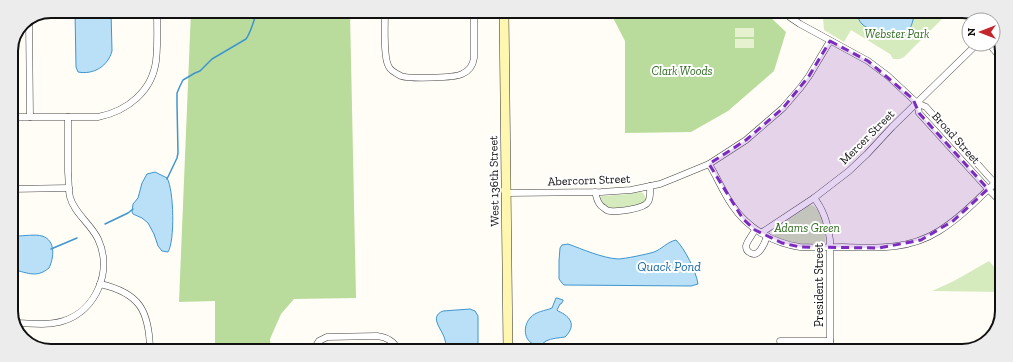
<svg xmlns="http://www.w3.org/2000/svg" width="1013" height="362" viewBox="0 0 1013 362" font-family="'Zilla Slab',serif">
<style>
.green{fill:#d5ebbd}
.forest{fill:#b9dc9c}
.pitch{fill:#e6f2cf}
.water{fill:#b9e0f7;stroke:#3f96cf}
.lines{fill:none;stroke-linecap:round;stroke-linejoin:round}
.stream{stroke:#3f96cf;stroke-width:1.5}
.street-casing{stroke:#444;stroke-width:7}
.secondary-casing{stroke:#333;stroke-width:10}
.street{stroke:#fff;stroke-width:6}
.secondary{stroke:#fff6b0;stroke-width:9}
.marked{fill:#7b2cbf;fill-opacity:0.2;stroke:#7b2cbf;stroke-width:3;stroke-dasharray:8 5;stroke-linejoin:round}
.labels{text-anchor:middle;stroke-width:4;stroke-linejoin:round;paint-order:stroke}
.park-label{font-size:12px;font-style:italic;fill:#2f6b1f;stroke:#fff}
.street-label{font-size:12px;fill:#111;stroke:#fff}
.water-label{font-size:13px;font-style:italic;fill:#1768a6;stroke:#fff}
.rim{fill:none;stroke:#111;stroke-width:2}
</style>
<rect width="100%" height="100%" fill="#fffdf5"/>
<g class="green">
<path d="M817 13H948L904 57 900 59H893L890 54 851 30 844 42 824 30 823 17Z"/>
<path d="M640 192 643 193 646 198 645 202 641 205 611 209 600 202 599 197 603 196 629 194Z"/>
<path d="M812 205C821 209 829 235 824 244L821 245 795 243 776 238C773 234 773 231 776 228L809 206Z"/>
<path d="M989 261 1000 274V292L932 291 954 281Z"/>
</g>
<g class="forest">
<path d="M191 11 350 12 356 298 294 299 281 314 270 339 271 349H215V301L179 302Z"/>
<path d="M610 12 766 13 786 32 774 71 728 111 691 132 625 133V41Z"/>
</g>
<g class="pitch">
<rect x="735" y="28" width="19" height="9"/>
<rect x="735" y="39" width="19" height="9"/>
</g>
<g class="water">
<path d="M75 11H111L112 51C108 66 94 75 78 72L76 67Z"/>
<path d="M857 13H914C914 20 910 32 904 36 901 37 895 38 891 37 885 36 867 29 862 24 859 21 858 18 857 13Z"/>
<path d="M155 172 167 178C174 190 175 241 168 252L162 251 158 246 154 234 148 223 142 218 133 214 132 212 133 204 138 198 142 183 147 174Z"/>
<path d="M17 236C23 236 36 234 42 236 56 240 54 258 49 268 36 279 26 272 11 269V237Z"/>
<path d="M676 240C685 249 696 271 698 284L691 286 564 285 562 283 559 279V261L560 248 562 245 568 244C582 249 602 258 618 259 624 259 648 254 654 252 662 249 667 242 676 240Z"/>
<path d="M556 298H557L563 300V301L561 304H560L557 310 558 311C572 317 576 326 565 337 559 338 552 338 546 341 543 343 542 345 538 345 524 344 522 327 530 318 536 311 545 311 552 308Z"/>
<path d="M470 309 475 311 478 316V350H446C446 347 446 343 445 340 443 330 428 317 443 311Z"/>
</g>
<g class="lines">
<g class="stream">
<path d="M167 179 177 158 178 153 177 104V93L180 86 183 80 195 73 200 71 212 59 246 39C252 31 253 20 258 11"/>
<path d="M105 224 128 213 133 209"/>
<path d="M51 249 77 238"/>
</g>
<g class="street-casing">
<g id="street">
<path d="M385 12C385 24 383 58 389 67 391 71 397 74 401 76 409 79 455 78 462 74 469 71 473 65 474 58V12"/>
<path d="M785 13 791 18 800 24 868 61 888 76 917 103 926 107 1001 190"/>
<path d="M29 20 30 117"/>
<path d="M993 32 995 31"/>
<path d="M989 44 1002 59"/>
<path d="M917 103 919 113 988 189 1001 202"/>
<path d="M11 117H98C128 111 152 91 156 61 158 44 157 28 157 11"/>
<path d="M709 164C717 177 723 192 732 205 747 228 773 243 800 247 815 248 829 247 843 247 877 248 909 250 939 231 960 218 977 200 995 183"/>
<path d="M11 189 69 188"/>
<path d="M595 192C597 199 598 205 604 208 605 209 608 211 610 211 617 212 644 209 648 202 651 197 650 191 650 186"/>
<path d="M507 193 601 192 631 190 660 184 675 178 709 164 746 140 783 108 801 87 809 76 830 41"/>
<path d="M814 198C824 210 828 225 830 240V351"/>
<path d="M755 230C753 234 747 241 746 246 746 249 747 251 749 252 758 260 765 243 767 236"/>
<path d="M761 233 814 198 849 171 867 154 892 127 977 44"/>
<path d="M100 284C140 293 149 311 150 349"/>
<path d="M15 323C30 323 48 326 63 321 96 311 113 271 98 239 91 224 74 213 70 197 68 189 69 180 68 172 68 154 68 136 68 117"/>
<path d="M780 341H830"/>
<path d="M313 350 319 341 327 337 377 336C386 337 394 341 398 350"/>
</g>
</g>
<g class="secondary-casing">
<path id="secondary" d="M504 12 508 350"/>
</g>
<use href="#street" class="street"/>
<use href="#secondary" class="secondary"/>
</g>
<path class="marked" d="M830 41 868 61 913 99 919 113 988 189 953 221 921 240 879 248 800 247 782 243 755 230 743 219 709 164 746 140 783 108 809 76Z"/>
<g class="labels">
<g class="park-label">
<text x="897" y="38">Webster Park</text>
<text x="682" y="75">Clark Woods</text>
<text x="807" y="232">Adams Green</text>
</g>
<g class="street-label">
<text transform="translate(867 137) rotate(-45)" y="4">Mercer Street</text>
<text transform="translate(956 138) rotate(48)" y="4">Broad Street</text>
<text transform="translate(589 180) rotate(-2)" y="4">Abercorn Street</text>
<text transform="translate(494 181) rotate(-91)" y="4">West 136th Street</text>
<text transform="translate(819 285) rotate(-90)" y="4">President Street</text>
</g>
<g class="water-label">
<text x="669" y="271">Quack Pond</text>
</g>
</g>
<path d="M0 0H1013V362H0ZM51 18H962A33 33 0 0 1 995 51V311A33 33 0 0 1 962 344H51A33 33 0 0 1 18 311V51A33 33 0 0 1 51 18Z" fill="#ececec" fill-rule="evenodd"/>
<path class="rim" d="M51 18H962A33 33 0 0 1 995 51V311A33 33 0 0 1 962 344H51A33 33 0 0 1 18 311V51A33 33 0 0 1 51 18Z"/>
<g transform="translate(981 32) rotate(270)"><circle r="19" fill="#ffffff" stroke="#a0a0a0"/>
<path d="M0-3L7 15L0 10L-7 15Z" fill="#c4262e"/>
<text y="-6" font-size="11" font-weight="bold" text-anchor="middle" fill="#111111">N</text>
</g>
</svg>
